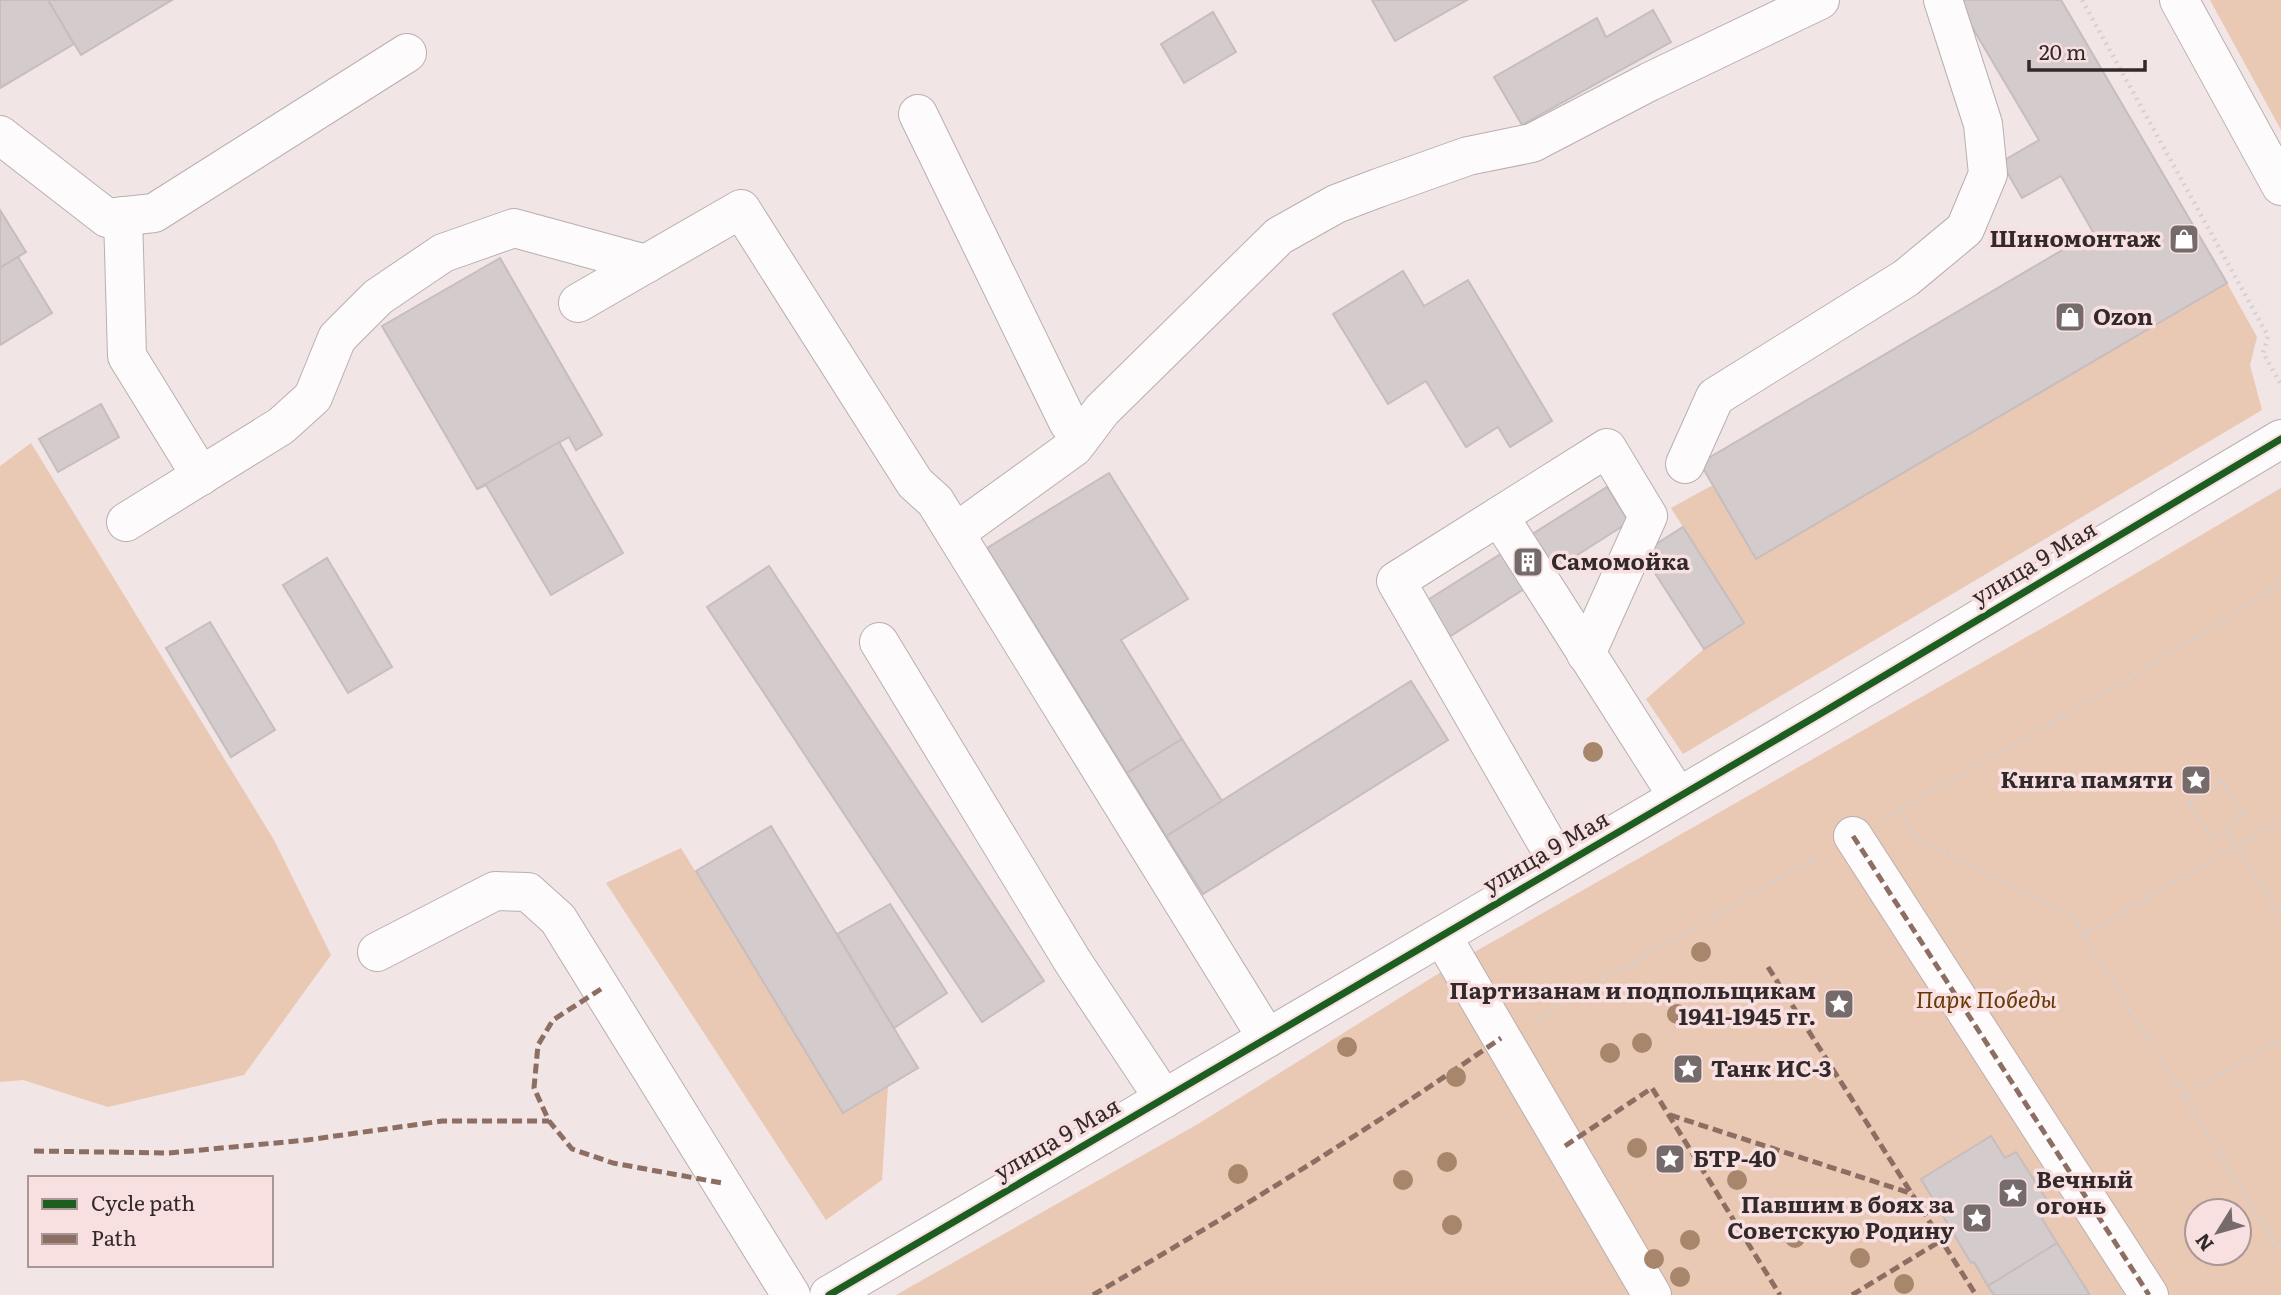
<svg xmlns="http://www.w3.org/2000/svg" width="2281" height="1295" viewBox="0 0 2281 1295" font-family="Literata,serif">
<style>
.green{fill:#e9c8b4;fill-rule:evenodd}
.building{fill:#d4cbcc;stroke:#c7bdbe;stroke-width:2}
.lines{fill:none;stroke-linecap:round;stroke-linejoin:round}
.minor-casing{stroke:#b9afb0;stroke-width:40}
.major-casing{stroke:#b9afb0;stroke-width:40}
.path{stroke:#d4d1d1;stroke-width:4.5;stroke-dasharray:2 5;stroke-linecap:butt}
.minor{stroke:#fdfbfb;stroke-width:38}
.major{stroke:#fdfbfb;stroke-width:38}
.quiet{stroke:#8d6e63;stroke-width:5;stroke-dasharray:10 5;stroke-linecap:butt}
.cycleway-casing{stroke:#f8dfe0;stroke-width:11}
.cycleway{stroke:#1b5e20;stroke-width:7}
.tree{fill:#a7866b}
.labels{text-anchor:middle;stroke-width:7;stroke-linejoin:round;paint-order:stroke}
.poi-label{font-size:23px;font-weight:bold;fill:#32292a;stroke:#f8dfe0;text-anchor:start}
.street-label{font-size:23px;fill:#32292a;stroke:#f8dfe0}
.park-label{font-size:23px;font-style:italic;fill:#693807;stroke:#f8dfe0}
</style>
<rect width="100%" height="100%" fill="#f2e5e5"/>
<g class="green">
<path d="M2210 0H2281V130Z"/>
<path d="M2227 283 2257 337 2250 365 2262 410 1683 754 1646 699 1704 649 1744 622 1671 508 1713 485 1756 558Z"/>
<path d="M31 443 274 840 331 955 244 1075 108 1107 23 1080 0 1082V466Z"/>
<path d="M2281 488V1295H896L1198 1124 1457 962 2067 614ZM2197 1211H2239V1253H2197Z"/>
<path d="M681 848 843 1113 888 1086 882 1180 826 1220 606 883Z"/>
</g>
<g class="building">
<path d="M0 0H48L74 44 0 88Z"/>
<path d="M48 0H172L81 55Z"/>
<path d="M1372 0H1467L1395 41Z"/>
<path d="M1956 0H2061L2227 283 1756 559 1700 463 2093 232 2061 176 2022 198 2001 162 2039 140Z"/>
<path d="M1653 10 1671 42 1522 125 1494 77 1597 18 1606 37Z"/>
<path d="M1213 12 1236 52 1184 83 1161 44Z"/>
<path d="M0 210 26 252 0 268Z"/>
<path d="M18 257 52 313 0 345V268Z"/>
<path d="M500 258 602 435 576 450 569 437 477 489 382 326Z"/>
<path d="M1403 271 1424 306 1468 280 1552 421 1510 447 1498 427 1466 447 1426 381 1388 404 1333 314Z"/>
<path d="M101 404 119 437 58 472 39 439Z"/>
<path d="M559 442 623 553 551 595 486 485 477 489Z"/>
<path d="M1109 473 1188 599 1121 640 1182 739 1127 773 987 548Z"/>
<path d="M1607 487 1629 522 1449 637 1426 601Z"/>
<path d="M1683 527 1744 623 1704 649 1642 553Z"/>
<path d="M327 558 392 667 348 693 283 585Z"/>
<path d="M769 566 1044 981 982 1022 707 607Z"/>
<path d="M210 622 275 730 231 757 166 648Z"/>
<path d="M1411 681 1448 740 1203 894 1166 836Z"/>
<path d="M1182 739 1222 801 1166 836 1127 773Z"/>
<path d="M771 826 918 1068 843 1113 696 871Z"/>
<path d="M890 904 947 993 894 1028 837 934Z"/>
<path d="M1991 1136 2005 1158 2016 1152 2054 1211 2042 1219 2057 1243 1988 1286 1974 1262 1971 1263 1921 1179Z"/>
<path d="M2057 1243 2090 1295H1994L1988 1286Z"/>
</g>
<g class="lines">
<g class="minor-casing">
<g id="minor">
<path d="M918 114 1068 422 1080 439"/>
<path d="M0 135 107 218 154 213 407 53"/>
<path d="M123 216 127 356 201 476"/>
<path d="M578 303 741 209 915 483 935 501 1267 1038"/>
<path d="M1685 464 1715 397 1906 278 1965 229 1988 174 1983 124 1943 0"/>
<path d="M1499 516 1678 797"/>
<path d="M126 522 281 426 313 397 337 338 378 297 443 253 514 228 646 264"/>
<path d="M955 533 1074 447 1102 410 1279 236 1336 204 1378 188 1468 156 1532 143 1649 82 1820 0"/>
<path d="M879 642 1073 962 1164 1099"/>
<path d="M1853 836 2149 1295"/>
<path d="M1560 866 1396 581 1607 448 1648 516 1586 654"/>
<path d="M1442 936 1652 1295"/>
<path d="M377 952 495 891 528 892 558 919 791 1295"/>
<path d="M829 1295 1820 714 2281 439"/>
</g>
</g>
<g class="major-casing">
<path id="major" d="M2179 0 2281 186"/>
</g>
<g class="path">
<path d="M2082 0 2268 336 2263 353 2281 384"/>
<path d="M2222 781 2245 815 2211 838 2188 803Z"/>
<path d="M1900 810 1918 839 2073 917 2281 1253"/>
<path d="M1885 818 2138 673 2281 583"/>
<path d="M2225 828 2281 917"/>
<path d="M2084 935 2281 820"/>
<path d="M1536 1019 1819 855"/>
<path d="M2184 1096 2281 1039"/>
</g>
<use href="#minor" class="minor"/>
<use href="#major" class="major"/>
<g class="quiet">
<path d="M1853 836 2149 1295"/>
<path d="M1768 967 1976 1295"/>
<path d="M601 989 553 1020 538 1045 534 1088 549 1121 572 1149 613 1163 722 1183"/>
<path d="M1670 1115 1913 1194"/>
<path d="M1565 1146 1652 1088 1780 1295"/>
<path d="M34 1151 169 1153 307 1140 442 1121H549"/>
<path d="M1093 1295C1232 1214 1369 1130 1501 1038"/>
<path d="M1852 1295 1942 1240"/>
</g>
<g class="cycleway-casing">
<path id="cycleway" d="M829 1295 1820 714 2281 439"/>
</g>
<use href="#cycleway" class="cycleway"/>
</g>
<g class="tree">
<circle cx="1593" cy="752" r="10"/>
<circle cx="1701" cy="952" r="10"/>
<circle cx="1677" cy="1014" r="10"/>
<circle cx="1642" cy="1043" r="10"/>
<circle cx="1347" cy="1047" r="10"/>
<circle cx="1610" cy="1053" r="10"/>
<circle cx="1456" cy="1077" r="10"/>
<circle cx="1637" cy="1148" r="10"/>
<circle cx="1447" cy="1162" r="10"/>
<circle cx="1238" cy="1174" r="10"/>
<circle cx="1403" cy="1180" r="10"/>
<circle cx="1737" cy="1180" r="10"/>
<circle cx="1452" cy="1225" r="10"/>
<circle cx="1795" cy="1238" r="10"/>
<circle cx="1690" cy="1240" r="10"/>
<circle cx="1860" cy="1258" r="10"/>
<circle cx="1654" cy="1259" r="10"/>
<circle cx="1680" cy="1277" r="10"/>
<circle cx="1904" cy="1284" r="10"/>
</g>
<defs>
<g id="shop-square" transform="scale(1.575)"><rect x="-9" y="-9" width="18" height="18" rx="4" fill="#756b6b" stroke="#f8dfe0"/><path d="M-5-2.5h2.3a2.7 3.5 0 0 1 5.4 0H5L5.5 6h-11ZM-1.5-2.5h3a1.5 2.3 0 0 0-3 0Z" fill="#fff"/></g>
<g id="building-square" transform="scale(1.575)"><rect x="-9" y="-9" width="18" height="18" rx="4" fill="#756b6b" stroke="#f8dfe0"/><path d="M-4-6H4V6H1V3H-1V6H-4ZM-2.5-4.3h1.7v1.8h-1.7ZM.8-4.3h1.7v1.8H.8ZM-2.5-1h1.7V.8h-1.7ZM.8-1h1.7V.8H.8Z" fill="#fff"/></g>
<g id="sight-square" transform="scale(1.575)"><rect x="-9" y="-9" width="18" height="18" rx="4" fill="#756b6b" stroke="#f8dfe0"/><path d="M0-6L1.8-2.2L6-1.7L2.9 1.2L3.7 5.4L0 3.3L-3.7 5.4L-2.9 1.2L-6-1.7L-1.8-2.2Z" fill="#fff"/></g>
</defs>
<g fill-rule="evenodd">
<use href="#shop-square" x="2184" y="239"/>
<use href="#shop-square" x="2070" y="317"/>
<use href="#building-square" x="1528" y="562"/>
<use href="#sight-square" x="2196" y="780"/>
<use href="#sight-square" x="1839" y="1004"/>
<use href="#sight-square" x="1688" y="1069"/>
<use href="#sight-square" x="1670" y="1159"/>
<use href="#sight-square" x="2013" y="1193"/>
<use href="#sight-square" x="1977" y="1218"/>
</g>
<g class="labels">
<g class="poi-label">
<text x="2161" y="247" text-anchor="end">Шиномонтаж</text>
<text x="2093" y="325">Ozon</text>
<text x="1551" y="570">Самомойка</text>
<text x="2173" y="788" text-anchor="end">Книга памяти</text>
<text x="1816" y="999" text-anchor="end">Партизанам и подпольщикам<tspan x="1816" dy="26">1941-1945 гг.</tspan></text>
<text x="1711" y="1077">Танк ИС-3</text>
<text x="1693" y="1167">БТР-40</text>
<text x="2036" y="1188">Вечный<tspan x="2036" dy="26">огонь</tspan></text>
<text x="1954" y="1213" text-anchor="end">Павшим в боях за<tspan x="1954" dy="26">Советскую Родину</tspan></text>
</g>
<g class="street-label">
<text transform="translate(2034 563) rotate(-31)" y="8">улица 9 Мая</text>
<text transform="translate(1546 852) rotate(-30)" y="8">улица 9 Мая</text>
<text transform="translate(1057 1139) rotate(-30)" y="8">улица 9 Мая</text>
</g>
<g class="park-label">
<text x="1986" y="1008">Парк Победы</text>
</g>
</g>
<rect x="28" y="1176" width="245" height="91" fill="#f8dfe0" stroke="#a99697" stroke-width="2"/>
<rect x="42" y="1199" width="35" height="10" fill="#1b5e20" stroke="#a99697" stroke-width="2"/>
<text x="91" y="1211" font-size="21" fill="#32292a">Cycle path</text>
<rect x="42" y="1234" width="35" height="10" fill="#8d6e63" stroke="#a99697" stroke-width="2"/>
<text x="91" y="1246" font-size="21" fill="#32292a">Path</text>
<g transform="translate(2218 1232) rotate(233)"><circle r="33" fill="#f8dfe0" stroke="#a99697" stroke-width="2"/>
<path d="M0-5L12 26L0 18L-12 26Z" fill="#756b6b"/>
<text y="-10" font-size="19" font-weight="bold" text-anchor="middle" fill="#32292a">N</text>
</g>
<path d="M2029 60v10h116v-10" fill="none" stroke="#32292a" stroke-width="3.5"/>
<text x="2039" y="60" font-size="21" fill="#32292a" stroke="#f8dfe0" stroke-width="5" paint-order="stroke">20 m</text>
</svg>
